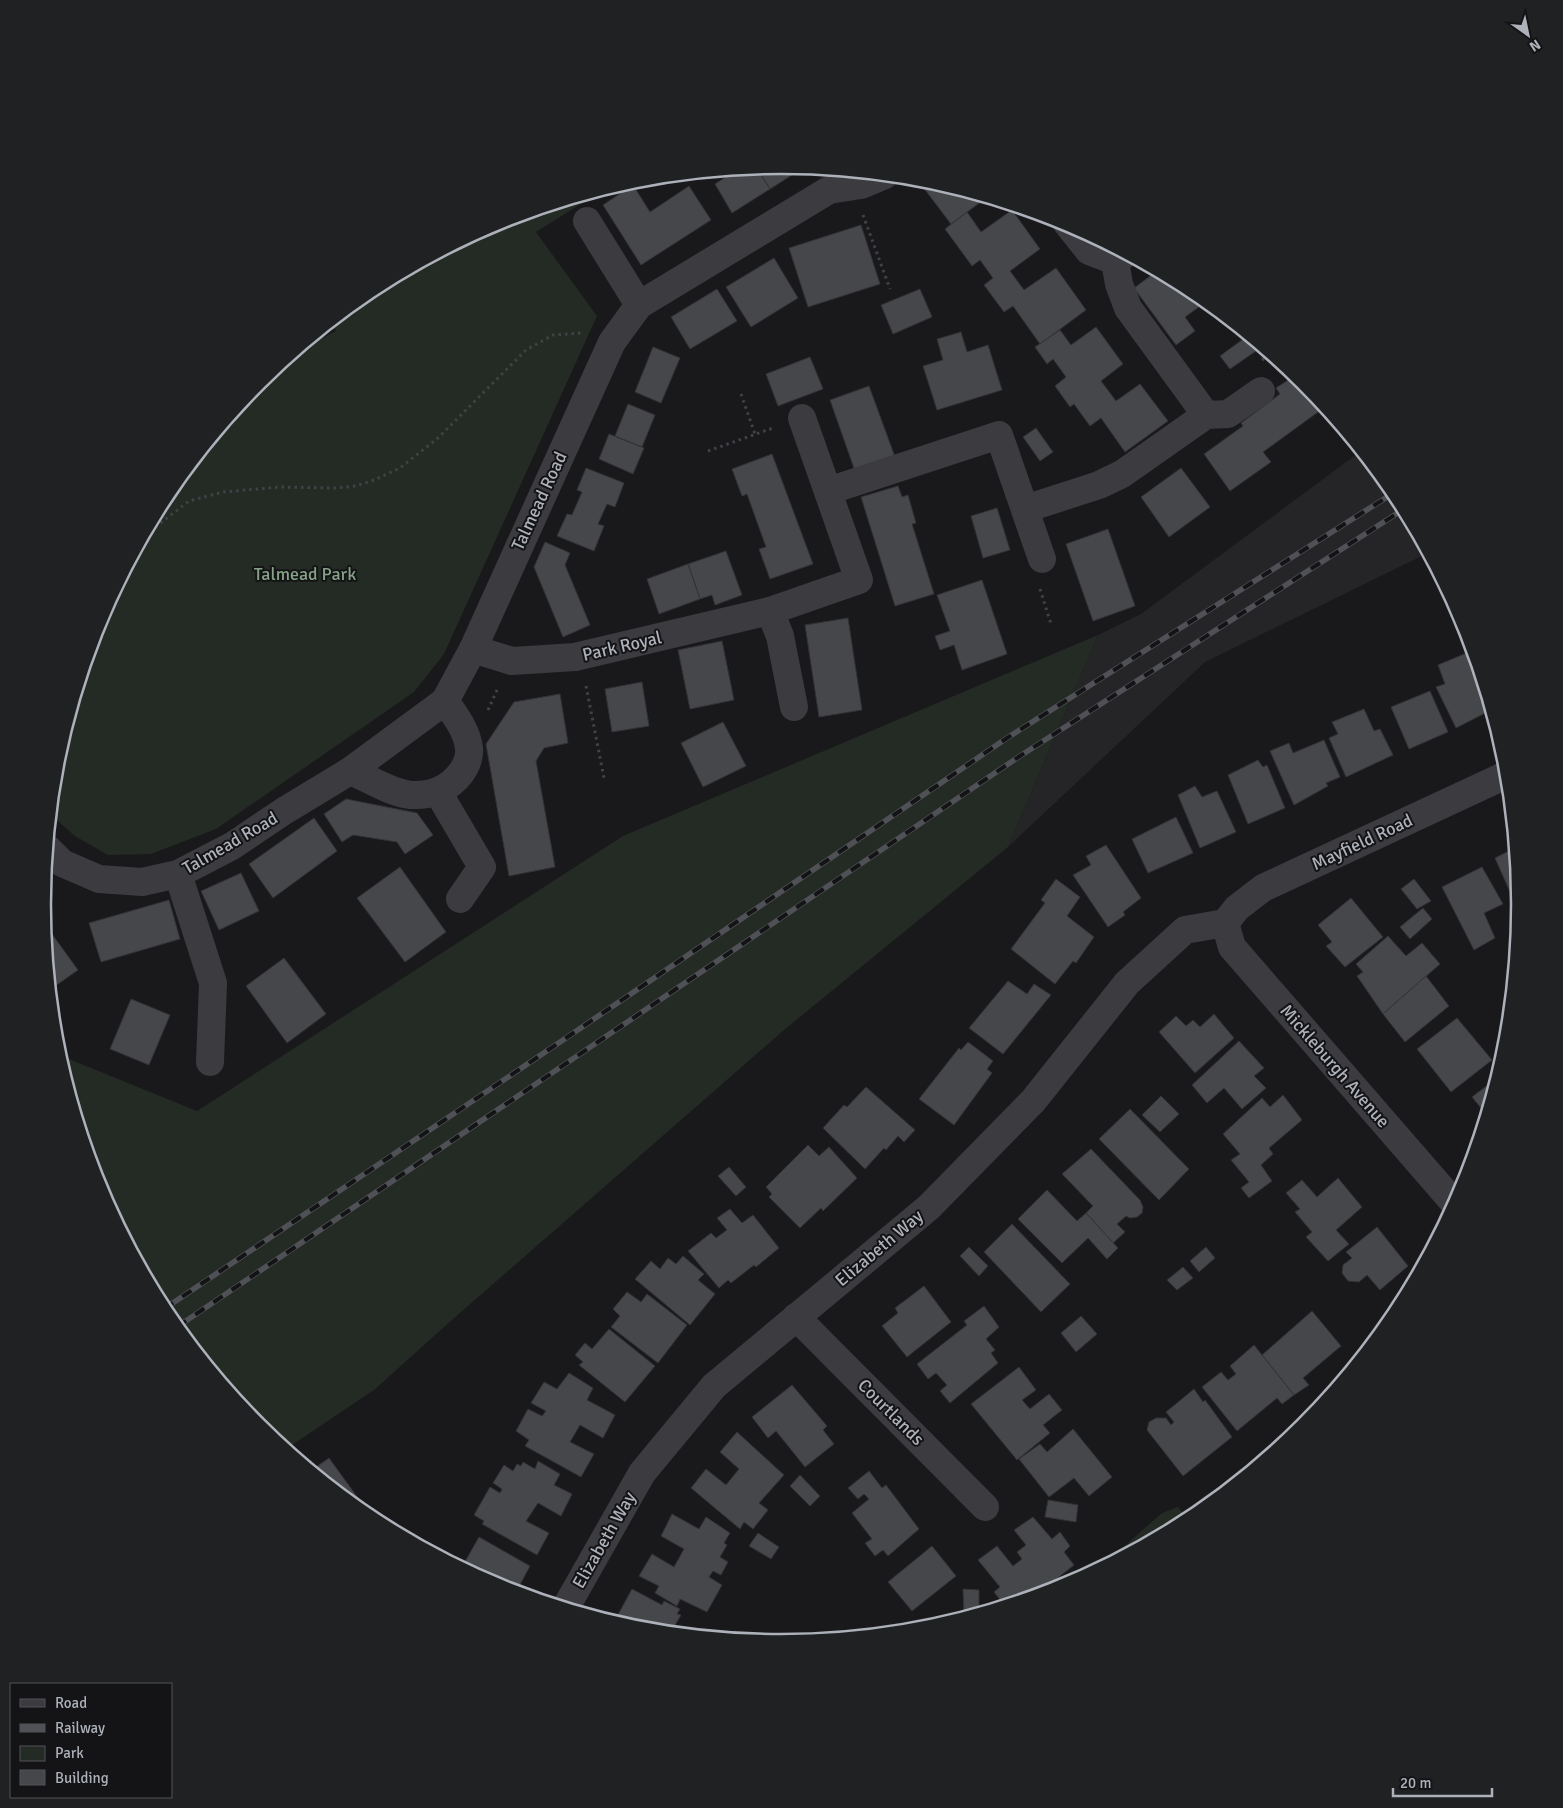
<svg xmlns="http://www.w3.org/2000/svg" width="1563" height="1808" viewBox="0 0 1563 1808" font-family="Signika,sans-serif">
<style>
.built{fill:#252528}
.green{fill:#232b24}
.building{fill:#46474b;stroke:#333337}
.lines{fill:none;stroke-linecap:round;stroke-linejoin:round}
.path{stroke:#414247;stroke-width:3;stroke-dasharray:2.5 4;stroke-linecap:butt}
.street{stroke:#3b3b40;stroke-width:28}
.rail-casing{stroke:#505157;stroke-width:5.5}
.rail{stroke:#141416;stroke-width:4;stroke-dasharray:11;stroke-linecap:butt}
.labels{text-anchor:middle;stroke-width:4;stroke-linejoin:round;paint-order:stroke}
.street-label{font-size:18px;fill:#adb1ba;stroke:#141416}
.park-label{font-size:18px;fill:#86a387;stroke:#141416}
.rim{fill:none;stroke:#adb1ba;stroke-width:2.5}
</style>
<rect width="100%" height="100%" fill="#19191b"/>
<path class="built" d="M1361 451 1396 494 1428 553 1205 662 1008 847 1098 635 1141 614Z"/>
<g class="green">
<path d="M603 190 536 232 597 316 444 654 414 692 216 829 151 854 108 855 75 836 51 815 57 760 99 621 167 493 259 381 295 352 336 331 331 323 371 289 499 221Z"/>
<path d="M1098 635 1008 847 784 1030 453 1319 374 1390 286 1449 259 1426 167 1314 99 1187 59 1055 197 1111 623 836Z"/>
<path d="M1178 1507 1188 1520 1101 1567 1162 1513Z"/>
</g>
<g class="building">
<path d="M785 165 792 175 770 189 756 167Z"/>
<path d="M756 167 770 189 732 213 715 184 738 169Z"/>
<path d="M816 168 830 170 821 175Z"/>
<path d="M932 181 986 198 951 224 923 187Z"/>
<path d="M633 185 650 212 689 186 711 220 641 265 603 205Z"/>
<path d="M1012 210 1040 249 1010 271 1024 290 1056 268 1086 310 1040 344 1013 306 1004 312 984 285 993 278 980 260 972 266 945 229 967 212 981 232Z"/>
<path d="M861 225 880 284 808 307 789 248Z"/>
<path d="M774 258 798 298 751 327 726 287Z"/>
<path d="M1157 271 1192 290 1207 301 1185 317 1195 331 1176 345 1134 288Z"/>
<path d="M717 289 737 321 690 349 671 317Z"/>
<path d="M920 289 932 317 893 334 881 305Z"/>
<path d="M1096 327 1123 364 1101 381 1116 401 1140 384 1168 421 1125 452 1101 418 1090 426 1074 404 1070 407 1055 386 1066 377 1053 359 1047 364 1035 347 1060 330 1071 345Z"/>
<path d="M961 332 967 352 988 345 1002 390 937 410 923 366 943 360 937 339Z"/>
<path d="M1246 337 1256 351 1230 369 1220 356Z"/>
<path d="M653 347 680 358 661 403 635 392Z"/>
<path d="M810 357 823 389 778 406 766 374Z"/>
<path d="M1296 375 1304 382 1325 407 1263 452 1271 462 1230 491 1204 454 1243 426 1241 423 1280 394 1276 388Z"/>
<path d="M869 386 895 457 855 471 830 400Z"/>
<path d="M628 404 655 415 642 447 615 436Z"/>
<path d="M1036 428 1053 452 1040 461 1023 437Z"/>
<path d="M609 434 644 448 633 474 599 459Z"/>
<path d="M772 454 813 564 770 579 759 549 766 547 747 494 742 496 732 469Z"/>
<path d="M586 468 624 483 615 507 607 504 598 524 604 526 594 551 557 536 567 514 572 515 582 492 577 490Z"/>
<path d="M1181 468 1210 507 1169 537 1141 497Z"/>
<path d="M898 486 902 497 908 495 916 523 912 524 934 594 895 606 861 497Z"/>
<path d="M997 508 1010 550 983 558 971 516Z"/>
<path d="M1108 529 1135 606 1093 621 1066 544Z"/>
<path d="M545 542 570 553 565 565 590 625 563 637 534 567Z"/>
<path d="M726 551 742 595 715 605 712 595 700 599 688 564Z"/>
<path d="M688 564 700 599 659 614 647 579Z"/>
<path d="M982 580 1007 654 962 670 954 645 940 650 935 636 950 631 937 595Z"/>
<path d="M848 618 862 710 819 717 805 625Z"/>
<path d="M722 641 734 700 690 709 678 650Z"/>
<path d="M1469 652 1482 679 1491 710 1456 728 1436 687 1445 684 1438 665Z"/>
<path d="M642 682 649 726 612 732 605 689Z"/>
<path d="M1430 691 1448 732 1409 749 1391 707Z"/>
<path d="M560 694 568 743 544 748 536 761 555 867 509 876 486 744 514 702Z"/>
<path d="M1364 709 1374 731 1380 729 1393 755 1346 777 1329 738 1338 734 1332 722Z"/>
<path d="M723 722 746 766 703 787 681 743Z"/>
<path d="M1324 740 1340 777 1326 783 1328 786 1294 805 1270 751 1289 743 1293 753Z"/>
<path d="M1258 760 1263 767 1267 765 1285 808 1248 824 1228 775Z"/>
<path d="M1195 786 1202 797 1217 791 1236 832 1200 848 1178 795Z"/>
<path d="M346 799 417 813 433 835 405 854 397 842 353 835 342 842 324 814Z"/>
<path d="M1176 817 1193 853 1148 873 1132 839Z"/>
<path d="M314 818 337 851 273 898 249 864Z"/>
<path d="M1106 845 1141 898 1123 912 1125 915 1108 927 1073 875 1091 865 1086 856Z"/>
<path d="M1515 848 1520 901 1515 903 1495 858Z"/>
<path d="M400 867 446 932 405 962 357 898Z"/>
<path d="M1482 867 1503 904 1484 913 1495 938 1474 950 1442 887Z"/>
<path d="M241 873 259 911 219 930 201 891Z"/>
<path d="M1056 879 1080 897 1067 916 1094 937 1076 963 1073 961 1055 984 1011 949 1045 903 1041 900Z"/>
<path d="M1414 879 1431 901 1417 909 1401 889Z"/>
<path d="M1351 898 1383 937 1345 967 1326 946 1332 942 1318 925Z"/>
<path d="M169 900 180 939 101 962 89 923Z"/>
<path d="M1423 908 1432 919 1410 939 1400 927Z"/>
<path d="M44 923 78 970 51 989Z"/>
<path d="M1388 936 1406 956 1422 943 1440 964 1383 1014 1357 976 1363 972 1356 964Z"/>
<path d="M284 958 326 1014 287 1043 246 986Z"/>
<path d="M1426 976 1449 1006 1405 1042 1383 1014Z"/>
<path d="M1008 981 1027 994 1034 984 1051 995 1003 1054 969 1028Z"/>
<path d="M131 999 170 1015 149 1065 110 1049Z"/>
<path d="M1214 1014 1234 1038 1195 1073 1159 1032 1176 1016 1186 1026 1193 1020 1200 1027Z"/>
<path d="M1457 1018 1492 1060 1451 1092 1417 1049Z"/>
<path d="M1239 1041 1264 1068 1254 1076 1266 1088 1242 1109 1224 1088 1207 1103 1192 1085Z"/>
<path d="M968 1042 993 1061 987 1069 992 1073 954 1125 919 1099 959 1048 961 1050Z"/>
<path d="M1497 1078 1486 1114 1472 1097Z"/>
<path d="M866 1087 915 1130 904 1142 898 1136 886 1150 884 1148 865 1169 823 1128 844 1105 847 1107Z"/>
<path d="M1283 1095 1302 1120 1269 1148 1273 1154 1261 1165 1272 1181 1249 1198 1241 1188 1249 1182 1231 1160 1240 1154 1223 1134 1262 1098 1270 1107Z"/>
<path d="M1161 1096 1179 1114 1160 1132 1142 1115Z"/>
<path d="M1130 1109 1189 1169 1159 1200 1099 1139Z"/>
<path d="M808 1145 819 1156 829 1147 857 1178 823 1211 821 1208 800 1228 769 1197 772 1194 766 1187Z"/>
<path d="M1091 1149 1140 1200 1143 1207 1142 1213 1137 1217 1130 1218 1126 1216 1117 1224 1125 1232 1113 1243 1086 1213 1093 1206 1062 1174Z"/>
<path d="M729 1167 746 1187 736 1196 718 1176Z"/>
<path d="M1338 1178 1362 1207 1336 1230 1349 1244 1328 1261 1306 1237 1312 1232 1295 1212 1300 1209 1286 1193 1302 1180 1317 1197Z"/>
<path d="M1047 1190 1077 1221 1086 1213 1118 1248 1107 1259 1088 1238 1062 1263 1018 1219Z"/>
<path d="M730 1209 742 1223 753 1215 779 1248 756 1267 754 1265 731 1283 728 1280 719 1288 688 1251 711 1233 716 1238 727 1230 717 1218Z"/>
<path d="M1012 1224 1070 1284 1041 1312 984 1252Z"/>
<path d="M1377 1227 1408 1266 1380 1290 1367 1275 1359 1282 1348 1281 1342 1273 1343 1265 1352 1258 1346 1252Z"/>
<path d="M969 1247 988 1266 979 1276 960 1256Z"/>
<path d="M1206 1247 1215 1258 1199 1272 1190 1261Z"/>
<path d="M683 1256 704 1274 698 1280 715 1294 690 1325 635 1279 651 1261 660 1269 668 1258 676 1264Z"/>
<path d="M1183 1267 1193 1278 1177 1290 1167 1280Z"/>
<path d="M924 1286 951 1322 907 1357 882 1326 898 1313 895 1308Z"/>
<path d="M627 1292 641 1302 647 1294 687 1325 658 1363 611 1327 620 1316 613 1309Z"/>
<path d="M1408 1292 1398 1311 1392 1304Z"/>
<path d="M984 1306 999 1327 986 1339 995 1350 991 1353 998 1363 950 1403 940 1391 947 1385 936 1373 928 1379 917 1364 967 1325 964 1321Z"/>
<path d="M1312 1311 1341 1346 1303 1378 1309 1385 1294 1395 1262 1355Z"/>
<path d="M1081 1316 1097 1334 1076 1352 1061 1333Z"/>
<path d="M609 1329 655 1366 625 1402 579 1365 583 1362 575 1355 585 1343 592 1349Z"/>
<path d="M1254 1345 1294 1395 1282 1404 1277 1398 1237 1431 1202 1387 1221 1372 1228 1380 1236 1374 1230 1366Z"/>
<path d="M1019 1367 1036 1390 1022 1400 1030 1409 1049 1394 1062 1410 1043 1425 1050 1433 1017 1460 971 1404Z"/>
<path d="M569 1373 593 1388 587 1400 615 1415 603 1438 580 1425 570 1442 594 1454 581 1477 525 1446 529 1440 516 1431 528 1409 542 1416 546 1411 531 1403 544 1382 557 1389Z"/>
<path d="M792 1385 827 1426 823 1430 834 1444 805 1467 776 1431 768 1438 752 1417Z"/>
<path d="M1194 1389 1203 1402 1205 1400 1232 1437 1183 1476 1147 1430 1149 1422 1156 1418H1166L1171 1425 1174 1422 1166 1412Z"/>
<path d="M1073 1429 1112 1477 1089 1496 1074 1478 1049 1497 1019 1459 1040 1444 1047 1452Z"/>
<path d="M737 1432 784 1475 759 1503 768 1510 753 1529 744 1522 740 1529 691 1488 706 1469 726 1485 739 1469 720 1452Z"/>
<path d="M329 1458 358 1498 352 1503 312 1470Z"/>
<path d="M538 1461 560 1474 554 1485 572 1494 561 1516 538 1503 526 1521 549 1533 537 1555 482 1524 484 1521 474 1515 490 1487 500 1493 502 1489 493 1483 504 1465 513 1471 517 1464 521 1466 523 1462 535 1469Z"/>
<path d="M869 1471 882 1488 886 1485 919 1529 888 1556 883 1550 875 1556 865 1543 872 1539 852 1513 869 1499 864 1494 858 1499 848 1488Z"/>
<path d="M800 1475 820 1496 810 1506 790 1486Z"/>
<path d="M1048 1500 1078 1505 1076 1522 1045 1517Z"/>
<path d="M366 1505 379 1523 360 1510Z"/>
<path d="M672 1514 699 1529 706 1517 730 1533 724 1543 727 1545 720 1557 728 1562 721 1575 713 1571 709 1577 722 1585 707 1612 680 1599 677 1606 655 1593 659 1586 639 1576 652 1554 674 1567 684 1549 661 1536Z"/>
<path d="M1033 1517 1052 1539 1060 1532 1070 1546 1064 1552 1074 1565 1045 1588 1048 1592 1004 1605 994 1592 1000 1587 978 1560 997 1546 1013 1566 1022 1559 1017 1552 1026 1545 1014 1530Z"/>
<path d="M758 1533 779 1547 771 1559 749 1546Z"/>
<path d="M479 1537 530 1566 516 1592 498 1587 462 1567Z"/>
<path d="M932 1546 956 1576 912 1611 888 1582Z"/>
<path d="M632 1589 662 1605 664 1601 680 1609 677 1614 681 1615 671 1632 637 1629 614 1622Z"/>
<path d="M963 1589 979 1590V1613L964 1615Z"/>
</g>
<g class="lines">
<g class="path">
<path d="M863 215 890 289"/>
<path d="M1262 360 1270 354"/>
<path d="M741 394 755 434"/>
<path d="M708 451 773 428"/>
<path d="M145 535 189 501 223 492 281 487 336 488 356 486 374 480 400 468 438 438 526 350 553 335 582 333"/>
<path d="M1040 589 1051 624"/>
<path d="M586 686 604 778"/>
<path d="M488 710 498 688"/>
</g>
<g class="street">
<path d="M587 221 639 305"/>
<path d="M1066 222 1089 251 1115 261 1125 254"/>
<path d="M1115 261 1119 284 1128 308 1206 415"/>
<path d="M828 491 999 435 1042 559"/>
<path d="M1025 509 1099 485 1122 474 1206 415 1228 414 1261 391"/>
<path d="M770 611 780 636 794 707"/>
<path d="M473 649 512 661 575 657 770 611 859 580 802 418"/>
<path d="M350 771C369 778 390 793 411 795 431 796 449 789 461 773 466 766 470 757 469 748 467 731 455 715 445 701"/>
<path d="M438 792 482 867 460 899"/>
<path d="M48 849 62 863 99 879 142 882 178 874 232 846 284 811 350 771 445 701 473 649 612 342 639 305 829 190 861 185 885 175"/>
<path d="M178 874 213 983 210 1062"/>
<path d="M1225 923 1232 947 1455 1204"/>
<path d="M1225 923 1237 908 1263 888 1508 774"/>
<path d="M796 1317 985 1507"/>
<path d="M566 1607 642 1473 714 1386 929 1207 1033 1101 1127 983 1185 930 1225 923"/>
</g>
<g class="rail-casing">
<g id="rail">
<path d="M164 1309 566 1038 1007 738 1395 492"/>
<path d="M177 1327 1020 756 1404 509"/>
</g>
</g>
<use href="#rail" class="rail"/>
</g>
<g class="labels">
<g class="street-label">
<text transform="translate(539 501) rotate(-65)" y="6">Talmead Road</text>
<text transform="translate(622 646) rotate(-13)" y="6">Park Royal</text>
<text transform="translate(1362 842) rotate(-25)" y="6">Mayfield Road</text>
<text transform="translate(230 843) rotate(-30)" y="6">Talmead Road</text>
<text transform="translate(1335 1066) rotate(49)" y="6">Mickleburgh Avenue</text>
<text transform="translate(879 1248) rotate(-40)" y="6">Elizabeth Way</text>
<text transform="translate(891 1412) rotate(45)" y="6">Courtlands</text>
<text transform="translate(604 1540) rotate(-60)" y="6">Elizabeth Way</text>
</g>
<g class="park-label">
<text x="305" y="580">Talmead Park</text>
</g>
</g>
<path d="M0 0H1563V1808H0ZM51 904a730 730 0 1 1 1460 0a730 730 0 1 1-1460 0Z" fill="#202123" fill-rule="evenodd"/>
<path class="rim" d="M51 904a730 730 0 1 1 1460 0a730 730 0 1 1-1460 0Z"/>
<rect x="10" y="1683" width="162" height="115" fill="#141416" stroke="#515358"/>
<rect x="20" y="1699" width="25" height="8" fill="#3b3b40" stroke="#515358"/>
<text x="55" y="1708" font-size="15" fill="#adb1ba">Road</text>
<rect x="20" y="1724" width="25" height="8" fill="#505157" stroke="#515358"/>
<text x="55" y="1733" font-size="15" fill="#adb1ba">Railway</text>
<rect x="20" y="1746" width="25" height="15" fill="#232b24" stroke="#515358"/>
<text x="55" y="1758" font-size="15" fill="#adb1ba">Park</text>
<rect x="20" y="1770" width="25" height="15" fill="#46474b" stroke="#515358"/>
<text x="55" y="1783" font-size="15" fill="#adb1ba">Building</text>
<g transform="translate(1528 35) rotate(147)" stroke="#141416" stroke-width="4" paint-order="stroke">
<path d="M0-4L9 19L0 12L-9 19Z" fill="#adb1ba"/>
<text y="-8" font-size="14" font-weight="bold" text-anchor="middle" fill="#adb1ba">N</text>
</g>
<path d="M1393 1788v8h99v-8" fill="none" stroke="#adb1ba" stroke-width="2.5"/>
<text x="1400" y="1788" font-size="15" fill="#adb1ba" stroke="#141416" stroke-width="4" paint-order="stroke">20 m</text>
</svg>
